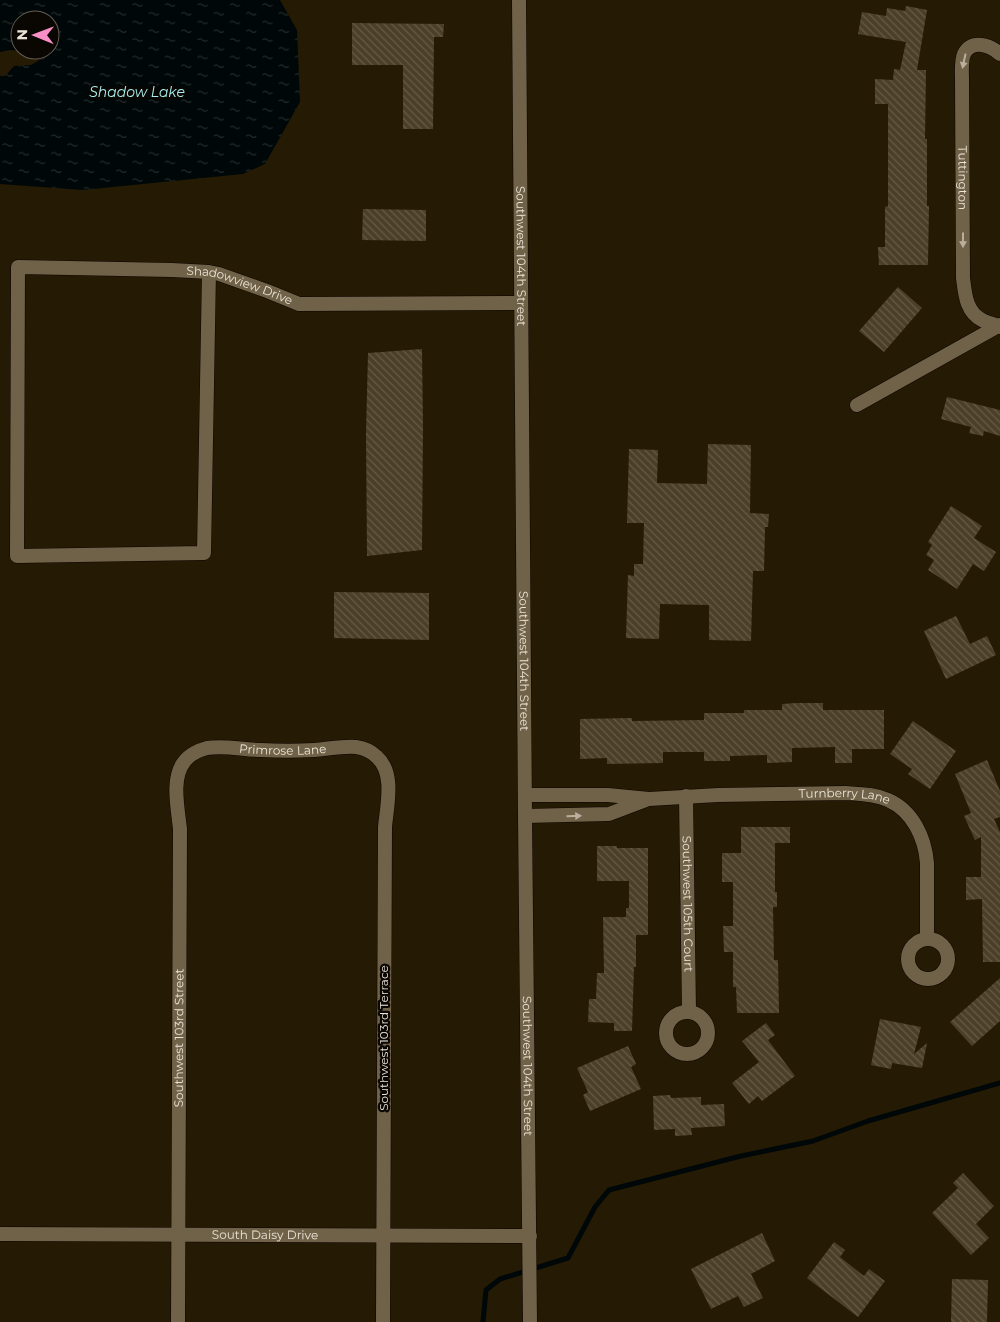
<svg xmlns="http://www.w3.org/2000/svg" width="1000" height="1322" viewBox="0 0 1000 1322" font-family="Montserrat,sans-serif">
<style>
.water{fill:url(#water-ripples)}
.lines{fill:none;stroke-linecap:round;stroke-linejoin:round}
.stream{stroke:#000708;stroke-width:5}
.building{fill:url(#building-back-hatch)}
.minor-casing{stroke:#0e0500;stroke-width:15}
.secondary-casing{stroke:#0e0500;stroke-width:15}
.minor{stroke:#706248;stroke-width:14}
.secondary{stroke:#706248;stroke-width:14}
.oneway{fill:#baaf9d}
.labels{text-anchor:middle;stroke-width:4.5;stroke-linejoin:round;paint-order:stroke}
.street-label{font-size:12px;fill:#ebe3d5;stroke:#0a0601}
.water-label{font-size:14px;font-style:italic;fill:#a8eff1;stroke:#0a0601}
</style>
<defs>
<pattern id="water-ripples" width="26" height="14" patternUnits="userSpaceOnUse" patternTransform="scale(1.25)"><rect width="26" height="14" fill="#000708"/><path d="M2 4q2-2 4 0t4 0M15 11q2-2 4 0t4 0" fill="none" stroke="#252b2b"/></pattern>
<pattern id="building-back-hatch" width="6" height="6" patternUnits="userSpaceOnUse" patternTransform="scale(1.25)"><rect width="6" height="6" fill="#4b3f27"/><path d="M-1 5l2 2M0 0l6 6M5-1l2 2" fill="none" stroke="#655b45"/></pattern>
</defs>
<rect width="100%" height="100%" fill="#251a03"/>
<path class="water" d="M0 0H280L297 30 300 102 265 164 243 174 83 190 0 184V76H5L14 66 31 65 43 58V50H50V20H20V50H24L23 51 10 50 0 52Z"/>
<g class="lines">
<path class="stream" d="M483 1322 486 1290 500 1279 568 1258 595 1207 609 1190 741 1156 813 1141 868 1121 1000 1083"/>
</g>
<g class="building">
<path d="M906 6 927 10 917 70H926L925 139H927V206H929L928 265H879L878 247H885V207L888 206V104H875V79L893 80 894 69 900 70 906 42 858 34 862 12 886 16 887 8 905 11Z"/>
<path d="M352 23 444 24 443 37H434L433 129H403V65H352Z"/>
<path d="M363 209 426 210V241L362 240Z"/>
<path d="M898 287 922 308 884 352 859 331Z"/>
<path d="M422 349 423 428 422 550 367 556 366 433 368 353Z"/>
<path d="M947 397 1000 410V436L984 431 983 436 969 433 971 427 941 419Z"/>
<path d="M708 444 751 445 750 513 769 514 768 527H765L764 571H753L751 641 709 640V605L660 604 659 639 626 638 628 575 634 576V564H643L644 523H627L629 449 658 450 657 483 707 484Z"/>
<path d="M951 506 982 526 974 538 996 552 984 571 973 564 957 589 928 570 934 560 926 555 932 545 928 542Z"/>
<path d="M334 592 429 593V640L334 638Z"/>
<path d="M956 616 970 644 987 636 996 655 946 679 924 631Z"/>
<path d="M796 703H823V710H884V749H852V763H835V747L792 748V762L767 763V755L730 756V761H704V752H663V763L607 764V758L580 759V719L632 718V721L704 720V713H744V710H782V704Z"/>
<path d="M913 721 956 751 930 789 908 774 912 769 890 754Z"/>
<path d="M987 760 1000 791V817L994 819 1000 832V962H983L982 899 966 900V877H981V837L975 840 964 816 971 813 955 774Z"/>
<path d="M741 827H790V843H775V892H777V907H773L774 960H778L779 1013H737L736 987H733V952H724L723 926H733V882H722V853H741Z"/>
<path d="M597 846H617V848H648V935H636V967H634L632 1031H614V1023L588 1022 589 999H596L597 973H604L603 917H626V908H629V881H597Z"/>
<path d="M1000 978V1021L972 1046 950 1022Z"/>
<path d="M880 1019 921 1027 914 1054 927 1043 922 1068 892 1063 891 1069 871 1065Z"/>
<path d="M766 1023 775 1035 768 1040 795 1076 762 1101 758 1096 749 1104 732 1083 759 1062 742 1041Z"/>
<path d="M628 1046 636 1064 631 1067 641 1089 590 1111 583 1095 588 1092 577 1068Z"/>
<path d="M670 1095 671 1098 701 1097V1105L724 1104 725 1126 691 1128 692 1135 675 1136V1129L654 1130 653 1096Z"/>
<path d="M963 1173 994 1206 976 1224 989 1238 971 1255 932 1213 958 1188 953 1183Z"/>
<path d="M762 1233 775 1261 751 1274 763 1298 744 1307 738 1296 711 1309 691 1269Z"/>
<path d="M834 1242 845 1250 840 1257 864 1276 869 1269 885 1281 858 1317 807 1278Z"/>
<path d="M952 1279 988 1280 987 1322H951Z"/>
</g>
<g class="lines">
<g class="minor-casing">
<g id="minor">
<path id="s1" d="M1000 54C990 45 972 39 964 54 961 61 962 71 962 79L963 278C965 294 966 312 982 320 987 323 995 324 1000 327"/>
<path id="s2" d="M209 272 204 553 17 556 18 267 172 270 209 272 219 274 267 291 299 304 521 303"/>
<path d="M857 405 1000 325"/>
<path id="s3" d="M525 795H608L649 799 718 795 846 793C860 794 874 794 888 800 913 811 925 838 927 863V938"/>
<path id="s4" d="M686 796 689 1012"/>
<path d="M525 816 609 814 646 800"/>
<circle cx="928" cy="959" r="20"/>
<circle cx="687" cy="1033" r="21"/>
<path id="s5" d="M0 1234 530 1236"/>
<path id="s6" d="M178 1322 180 829C178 809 171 778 184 762 189 755 199 750 207 748 225 745 243 750 261 750 278 751 297 751 314 750 328 749 342 746 356 747 364 748 371 751 377 757 395 773 387 805 385 827L383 1322"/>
</g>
</g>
<g class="secondary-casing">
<g id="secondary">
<path id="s7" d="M519 0 525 816 530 1322"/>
</g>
</g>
<use href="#minor" class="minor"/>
<use href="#secondary" class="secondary"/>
</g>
<defs><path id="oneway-solid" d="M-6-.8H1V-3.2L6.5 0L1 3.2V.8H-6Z" transform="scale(1.25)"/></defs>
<g class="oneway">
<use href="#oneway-solid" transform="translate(964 61) rotate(102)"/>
<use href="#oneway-solid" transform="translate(963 240) rotate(90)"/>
<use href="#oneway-solid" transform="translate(574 816) rotate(-2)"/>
</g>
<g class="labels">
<g class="street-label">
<text dy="4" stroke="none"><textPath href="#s1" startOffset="166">Tuttington</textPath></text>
<text dy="4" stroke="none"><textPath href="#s7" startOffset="256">Southwest 104th Street</textPath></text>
<text dy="4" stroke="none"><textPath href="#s2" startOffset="981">Shadowview Drive</textPath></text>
<text dy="4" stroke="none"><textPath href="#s7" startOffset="661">Southwest 104th Street</textPath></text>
<text dy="4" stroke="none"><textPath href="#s6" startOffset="665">Primrose Lane</textPath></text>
<text dy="4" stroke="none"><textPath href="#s3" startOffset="320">Turnberry Lane</textPath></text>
<text dy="4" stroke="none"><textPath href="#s4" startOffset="108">Southwest 105th Court</textPath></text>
<text dy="4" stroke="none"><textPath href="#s6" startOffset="284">Southwest 103rd Street</textPath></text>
<text transform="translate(384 1038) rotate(-90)" y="4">Southwest 103rd Terrace</text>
<text dy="4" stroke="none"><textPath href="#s7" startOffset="1066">Southwest 104th Street</textPath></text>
<text dy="4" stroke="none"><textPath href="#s5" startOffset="265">South Daisy Drive</textPath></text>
</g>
<g class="water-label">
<text x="137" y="97">Shadow Lake</text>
</g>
</g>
<g transform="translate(35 35) rotate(271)"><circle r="24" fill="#0a0601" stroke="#645e56"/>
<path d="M0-4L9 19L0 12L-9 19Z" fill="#fa8fc7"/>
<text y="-8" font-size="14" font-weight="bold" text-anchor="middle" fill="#ebe3d5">N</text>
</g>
</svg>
